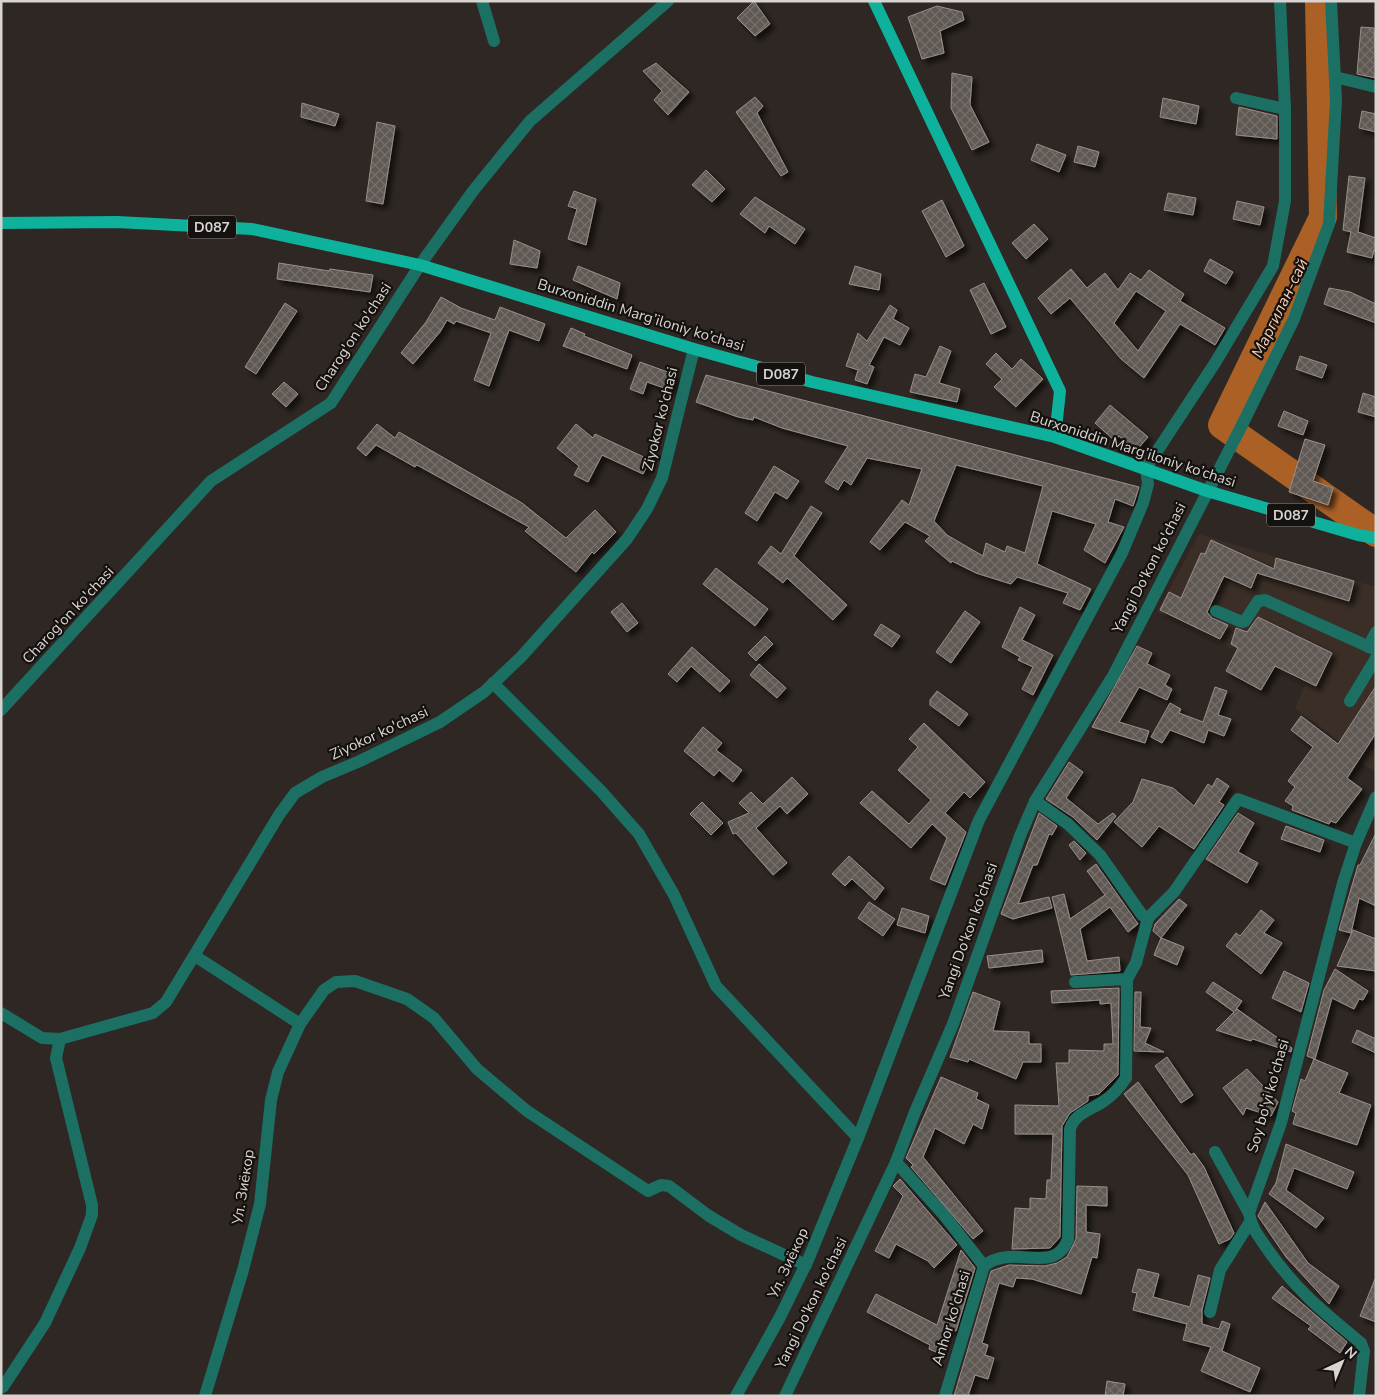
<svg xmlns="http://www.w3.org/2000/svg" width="1377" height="1397" viewBox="0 0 1377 1397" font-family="'Nunito Sans',sans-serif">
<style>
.built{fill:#3a2e26}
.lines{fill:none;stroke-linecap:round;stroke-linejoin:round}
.river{stroke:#ab6026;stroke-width:28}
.building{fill:url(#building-cross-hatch);stroke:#988f8a;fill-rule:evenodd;filter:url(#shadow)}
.minor{stroke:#1b7063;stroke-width:12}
.major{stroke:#0eb29c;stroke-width:12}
.labels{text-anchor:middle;stroke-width:4.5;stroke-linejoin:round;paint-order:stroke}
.shield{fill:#14110f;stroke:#9d9a97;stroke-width:1}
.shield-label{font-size:14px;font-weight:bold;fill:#d8d4d1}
.street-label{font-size:15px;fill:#d8d4d1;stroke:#14110f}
.water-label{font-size:16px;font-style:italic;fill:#f9cfb4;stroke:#14110f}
</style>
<defs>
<pattern id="building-cross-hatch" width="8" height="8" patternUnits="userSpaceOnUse" patternTransform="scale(1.25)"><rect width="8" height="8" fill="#5f5853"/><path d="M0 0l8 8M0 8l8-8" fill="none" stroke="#756f6b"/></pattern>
<filter id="shadow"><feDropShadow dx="4.5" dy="4.5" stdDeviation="2.5" flood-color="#0009"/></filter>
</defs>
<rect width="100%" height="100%" fill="#2e2723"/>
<path class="built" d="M1199 534 1376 587V772L1336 747 1339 742 1295 708 1305 685 1157 612Z"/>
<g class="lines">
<path class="river" d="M1319 1 1323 217 1222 425 1376 533"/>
</g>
<g class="building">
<path d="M754 1 770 24 755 36 737 18Z"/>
<path d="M937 6 962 12 964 20 940 31 944 53 922 59 908 17Z"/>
<path d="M1361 27 1374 28 1376 78 1357 74Z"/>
<path d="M656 63 689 92 668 115 654 100 662 91 643 71Z"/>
<path d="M952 73 972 77 970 105 989 142 972 150 951 108Z"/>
<path d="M755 97 763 106 757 113 788 172 781 176 736 112Z"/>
<path d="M1163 98 1199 106 1196 124 1160 117Z"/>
<path d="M302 103 339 114 335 126 301 117Z"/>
<path d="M1239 107 1277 116V139L1236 135Z"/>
<path d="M1362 111 1376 114V132L1359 128Z"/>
<path d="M377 122 395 126 383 204 366 201Z"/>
<path d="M1037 144 1066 155 1059 172 1031 160Z"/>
<path d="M1078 146 1099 152 1095 167 1074 162Z"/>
<path d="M706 170 725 189 712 202 692 185Z"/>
<path d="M1349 176 1365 178 1358 232 1376 238V251L1374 250 1372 258 1347 252 1351 232 1343 230Z"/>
<path d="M574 191 596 199 586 245 568 239 577 209 568 206Z"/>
<path d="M1168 193 1196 198 1193 215 1164 210Z"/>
<path d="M755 197 805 229 795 244 769 226 765 233 740 214Z"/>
<path d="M942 200 964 246 946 257 922 211Z"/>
<path d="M1237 201 1264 207 1260 225 1233 219Z"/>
<path d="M1034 224 1048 239 1026 259 1012 243Z"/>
<path d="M514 240 540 251 537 268 510 264Z"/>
<path d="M1210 259 1233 272 1226 284 1204 271Z"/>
<path d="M279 263 329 271 330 269 373 275 370 292 277 279Z"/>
<path d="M578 266 620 283 617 299 573 280Z"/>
<path d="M855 266 881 274 879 290 849 284Z"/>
<path d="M1071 269 1087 288 1105 273 1118 290 1130 273 1141 280 1149 270 1184 294 1180 301 1225 328 1215 345 1180 324 1144 378 1121 359 1070 298 1051 314 1038 298ZM1136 291 1166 311 1138 351 1114 323Z"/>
<path d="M984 283 1006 327 991 334 970 290Z"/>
<path d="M1329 288 1350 292 1376 304V323L1324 304Z"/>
<path d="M441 297 461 308 495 320 500 307 545 324 539 341 509 330 489 386 474 380 491 333 456 321 454 324 447 320 440 332 413 364 401 353 426 322Z"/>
<path d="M285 303 297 311 256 374 245 367Z"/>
<path d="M890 305 897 310 893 319 909 328 900 345 884 337 869 365 874 367 867 384 855 380 858 370 846 366 858 333 867 341Z"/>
<path d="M571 328 585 334 584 336 632 355 627 369 563 346Z"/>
<path d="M940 346 951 351 939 383 960 389 957 402 910 392 915 374 926 377Z"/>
<path d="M996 353 1012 369 1021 359 1043 379 1016 407 994 387 1002 379 986 364Z"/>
<path d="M1300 356 1327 365 1322 378 1296 369Z"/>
<path d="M640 362 676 375 670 390 647 382 643 394 630 389Z"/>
<path d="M706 375 1139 487 1135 500 1133 506 1115 499 1108 522 1124 527 1105 563 1084 550 1096 524 1052 511 1037 564 1091 589 1080 610 1063 603 1068 593 1017 577 1011 584 976 573 952 561 951 563 925 541 930 536 905 522 880 550 870 542 902 500 909 505 922 469 867 458 851 485 844 480 838 490 825 482 848 446 782 428 754 417 753 420 738 417 696 402ZM956 465 1043 486 1025 553 1007 546 1005 552 986 543 983 556 947 535 934 521Z"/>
<path d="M284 382 298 394 286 407 272 394Z"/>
<path d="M1363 393 1376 397V417L1358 412Z"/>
<path d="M1110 405 1148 437 1136 451 1119 436 1115 441 1095 423Z"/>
<path d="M1284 411 1308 421 1303 435 1278 426Z"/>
<path d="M377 424 395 438 399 432 522 503 566 538 595 510 616 532 594 554 592 552 576 572 525 531 529 527 417 465 415 467 376 445 366 456 357 448Z"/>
<path d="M576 424 593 438 595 434 650 460 643 474 602 455 588 482 574 475 579 466 557 448Z"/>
<path d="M1305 439 1325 445 1313 481 1333 488 1328 505 1289 492Z"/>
<path d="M774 466 799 481 787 499 775 492 757 521 745 513Z"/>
<path d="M811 506 822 513 794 556 847 605 833 620 787 578 783 583 758 563 771 546 781 554Z"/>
<path d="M1211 540 1274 569 1276 558 1354 581 1349 601 1257 573 1251 588 1224 576 1207 612 1212 618 1228 625 1220 639 1160 610 1169 592 1181 598 1201 553 1205 554Z"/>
<path d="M716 568 768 609 755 626 703 584Z"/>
<path d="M622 603 638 623 627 632 611 612Z"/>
<path d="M1020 607 1035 615 1022 640 1053 655 1033 695 1022 689 1033 667 1018 660 1020 657 1002 647Z"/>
<path d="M965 611 980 622 951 663 936 652Z"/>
<path d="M1258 617 1332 653 1316 686 1275 666 1261 690 1226 671 1238 648 1231 644 1236 628 1247 632Z"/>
<path d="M881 624 900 636 892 647 874 635Z"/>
<path d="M765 636 773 644 756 661 748 653Z"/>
<path d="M1137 646 1152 653 1147 664 1170 675 1165 685 1172 689 1167 700 1139 687 1119 722 1149 731 1145 743 1092 727Z"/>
<path d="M692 647 730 681 720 692 691 666 677 682 668 674Z"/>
<path d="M759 664 786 688 777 698 750 675Z"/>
<path d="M1376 686V733L1347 778 1362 789 1336 823 1331 821 1329 824 1292 810 1293 806 1285 801 1295 787 1288 781 1313 747 1291 730 1301 716 1338 744Z"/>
<path d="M1215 687 1227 691 1218 715 1231 719 1224 736 1208 730 1204 743 1170 730 1162 743 1151 737 1170 703 1181 709 1179 713 1203 722Z"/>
<path d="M937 691 968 714 959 726 930 705V700Z"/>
<path d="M924 723 985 782 970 798 964 792 945 813 966 832 945 885 930 879 947 838 932 824 911 848 860 803 872 791 909 824 931 800 898 770 918 747 909 739Z"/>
<path d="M703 727 722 743 716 750 742 770 733 782 719 770 714 776 684 751Z"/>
<path d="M1069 762 1083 772 1066 798 1098 824 1113 813 1116 816 1097 840 1073 817 1046 799Z"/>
<path d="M792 777 808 794 787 814 780 806 756 828 787 863 773 875 736 833 733 834 728 822 749 813 739 803 751 792 763 804Z"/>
<path d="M1217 778 1229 786 1219 802 1224 805 1194 849 1159 826 1142 847 1114 822 1133 802 1142 779 1173 788 1194 806 1208 784 1212 787Z"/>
<path d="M702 802 723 823 711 835 690 814Z"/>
<path d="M1039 813 1057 826 1052 835 1049 834 1037 865H1033L1018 904 1049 897 1052 908 1013 919 1001 914Z"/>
<path d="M1238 813 1254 823 1238 852 1258 863 1247 883 1206 859Z"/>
<path d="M1286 826 1324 840 1320 852 1281 839Z"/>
<path d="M1376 833V906L1359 898 1351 933 1339 930 1358 865H1360Z"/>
<path d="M1074 841 1086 853 1080 860 1069 845Z"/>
<path d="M849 856 884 888 875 900 852 879 845 886 832 874Z"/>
<path d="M1096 864 1138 924 1128 932 1110 907 1080 929 1087 961 1119 957 1120 971 1071 975 1052 897 1064 894 1070 919 1105 895 1087 871Z"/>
<path d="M1179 899 1187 905 1161 938 1153 931 1155 924Z"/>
<path d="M869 902 895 919 883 936 858 918Z"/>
<path d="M902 908 929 916 925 933 897 925Z"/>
<path d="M1261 910 1274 920 1264 933 1282 943 1261 974 1226 946 1236 933 1240 936Z"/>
<path d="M1353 930 1376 939V971L1337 966Z"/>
<path d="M1161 938 1184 947 1177 965 1154 955Z"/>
<path d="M1042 950 1043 962 989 968 987 956Z"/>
<path d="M1335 969 1368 991 1363 1000 1359 999 1354 1009 1332 998 1315 1059 1307 1056 1324 990Z"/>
<path d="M1284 971 1309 983 1301 1012 1272 998Z"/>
<path d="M1213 982 1242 1001 1235 1011 1237 1009 1292 1048 1291 1052 1253 1039 1251 1041 1216 1030 1234 1012 1206 992Z"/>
<path d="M1119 988 1118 1075 1099 1094 1088 1096V1101L1070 1113 1062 1126 1060 1237 1050 1248 1012 1249 1015 1208 1030 1209V1198L1046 1199 1047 1180H1051L1053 1134H1015V1105L1059 1106 1056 1063H1069V1050L1104 1051V1044H1113L1111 1003 1100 1004V1000L1052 1003 1051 991Z"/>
<path d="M973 992 1000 1002 993 1031 1029 1032V1044H1041V1062H1023L1016 1079 969 1059 968 1062 950 1057Z"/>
<path d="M1135 992H1141L1140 1027 1151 1028 1145 1043 1164 1052 1134 1051Z"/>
<path d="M1357 1030 1376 1039V1053L1352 1042Z"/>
<path d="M1167 1057 1193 1095 1181 1103 1155 1066Z"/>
<path d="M1314 1059 1348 1073 1339 1093 1371 1105 1357 1145 1293 1124 1296 1113 1292 1111 1301 1079 1305 1081Z"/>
<path d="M1247 1069 1278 1102 1271 1116 1246 1108 1243 1115 1223 1088Z"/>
<path d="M941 1077 978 1093 976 1099 989 1105 982 1129 973 1124 964 1144 935 1128 923 1157 983 1231 973 1239 911 1167 913 1165 906 1158Z"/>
<path d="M1138 1082 1191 1155 1194 1153 1204 1167 1234 1233 1230 1239 1219 1244 1188 1175 1124 1094Z"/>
<path d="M1286 1144 1354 1172 1347 1189 1294 1168 1286 1190 1324 1218 1316 1228 1269 1194 1276 1183Z"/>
<path d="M900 1179 957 1245 934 1268 928 1261 896 1244 889 1258 875 1251 903 1196 893 1186Z"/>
<path d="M1077 1186 1107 1187V1206L1086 1205V1232L1100 1234 1097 1258 1092 1257 1081 1294 1032 1279 1016 1278 1013 1287 999 1283 982 1343 988 1345 985 1355 994 1358 988 1379 975 1375 968 1396H954L991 1271 1009 1265 1045 1266 1057 1263 1067 1257 1076 1239Z"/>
<path d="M1265 1202 1308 1263 1339 1286 1329 1304 1286 1257 1258 1216Z"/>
<path d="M961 1250 975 1268 956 1331 947 1329 936 1352 929 1349 930 1345 867 1312 876 1294 937 1325Z"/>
<path d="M1138 1269 1159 1274 1153 1297 1190 1307 1198 1275 1210 1278 1202 1310V1324L1219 1329 1222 1321 1230 1324 1222 1351 1260 1368 1250 1392 1201 1371 1211 1347 1183 1340 1187 1324 1133 1310 1137 1293 1132 1292Z"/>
<path d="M1375 1279H1376V1322L1360 1316Z"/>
<path d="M1282 1286 1347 1342 1340 1353 1308 1329 1311 1326 1272 1298Z"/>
<path d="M1107 1381 1125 1384 1123 1396H1105Z"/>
</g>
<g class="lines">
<g class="minor">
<path d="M482 1 494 41"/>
<path d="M1335 77 1376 87"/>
<path d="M1236 98 1285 109"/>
<path d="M1216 611 1242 622 1245 621 1258 601 1265 600 1376 650"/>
<path d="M1368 647 1376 632"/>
<path d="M493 683 601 791 639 834 674 895 716 986 858 1138 979 820 1122 553 1143 503 1148 484 1146 468 1215 363 1273 266 1285 201V109L1280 1"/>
<path d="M1350 701 1376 658"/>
<path d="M1 710 211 481 331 403 420 265 473 191 530 121 668 1"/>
<path d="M1035 801 1068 824 1100 855 1142 915 1148 918 1174 892 1238 799 1356 843"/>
<path d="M195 956 300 1024"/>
<path d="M1075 982 1127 979 1136 963 1148 918"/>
<path d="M1 1013 42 1038 60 1039 153 1013 166 1002 279 815 295 793 322 777 360 761 440 722 484 692 521 657 627 539 647 509 662 478 694 349"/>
<path d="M1215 1152 1249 1213"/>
<path d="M896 1162 944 1215 984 1266 945 1396"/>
<path d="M984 1266C1014 1242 1054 1277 1068 1239L1070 1129C1075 1113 1091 1110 1104 1101 1113 1095 1120 1087 1126 1078L1127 979"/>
<path d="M1210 1312 1220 1270 1250 1222"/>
<path d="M1 1386 3 1387 45 1323 80 1248 92 1215V1205L56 1058 60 1039"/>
<path d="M205 1396 243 1270 260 1204 271 1100 278 1072 300 1024 324 990 336 982 355 981 407 999 434 1018 477 1069 527 1111 648 1191 661 1185 669 1186 709 1216 741 1235 806 1265"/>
<path d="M736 1396 780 1317 808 1260 858 1138"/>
<path d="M785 1396 896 1162 915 1112 953 1024 1020 836 1035 801 1113 676 1243 423 1294 319 1329 224 1336 100 1331 1"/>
<path d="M1359 1396 1364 1351 1361 1343C1322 1311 1297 1291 1268 1250 1260 1238 1251 1228 1249 1213L1281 1123 1343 883 1356 843 1376 797"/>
</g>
<g class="major">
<path d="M874 1 1060 391 1055 437"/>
<path d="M1 223 117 222 252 229 420 265 694 349 812 382 1055 437 1207 491 1358 535 1376 538"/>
</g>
</g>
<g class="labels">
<g class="shield">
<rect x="188" y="215.5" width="48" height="23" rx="4"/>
<rect x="757" y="362.5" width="48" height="23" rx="4"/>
<rect x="1267" y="503.5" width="48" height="23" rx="4"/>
</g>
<g class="shield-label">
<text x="212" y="232">D087</text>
<text x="781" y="379">D087</text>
<text x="1291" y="520">D087</text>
</g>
<g class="street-label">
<text transform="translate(641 315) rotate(17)" y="5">Burxoniddin Marg’iloniy ko’chasi</text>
<text transform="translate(353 337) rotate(-57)" y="5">Charog'on ko'chasi</text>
<text transform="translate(660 419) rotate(-76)" y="5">Ziyokor ko'chasi</text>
<text transform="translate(1133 449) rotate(18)" y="5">Burxoniddin Marg’iloniy ko’chasi</text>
<text transform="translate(1149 568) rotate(-63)" y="5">Yangi Do'kon ko'chasi</text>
<text transform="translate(68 615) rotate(-47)" y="5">Charog'on ko'chasi</text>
<text transform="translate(379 733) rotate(-25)" y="5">Ziyokor ko'chasi</text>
<text transform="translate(968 931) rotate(-70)" y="5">Yangi Do'kon ko'chasi</text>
<text transform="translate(1268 1096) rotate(-74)" y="5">Soy bo'yi ko'chasi</text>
<text transform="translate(243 1187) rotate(-81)" y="5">Ул. Зиёкор</text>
<text transform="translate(788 1263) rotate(-65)" y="5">Ул. Зиёкор</text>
<text transform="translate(811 1303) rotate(-64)" y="5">Yangi Do'kon ko'chasi</text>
<text transform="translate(951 1318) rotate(-73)" y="5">Anhor ko'chasi</text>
</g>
<g class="water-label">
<text transform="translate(1279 308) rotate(-64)" y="6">Маргилан-сай</text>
</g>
</g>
<rect width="1377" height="1397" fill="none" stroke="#d8d4d1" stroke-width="5"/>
<g transform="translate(1342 1362) rotate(44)" stroke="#14110f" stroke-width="4" paint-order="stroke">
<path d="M0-4L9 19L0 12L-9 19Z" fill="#d8d4d1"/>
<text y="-8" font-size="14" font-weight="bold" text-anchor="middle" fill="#d8d4d1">N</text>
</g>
</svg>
